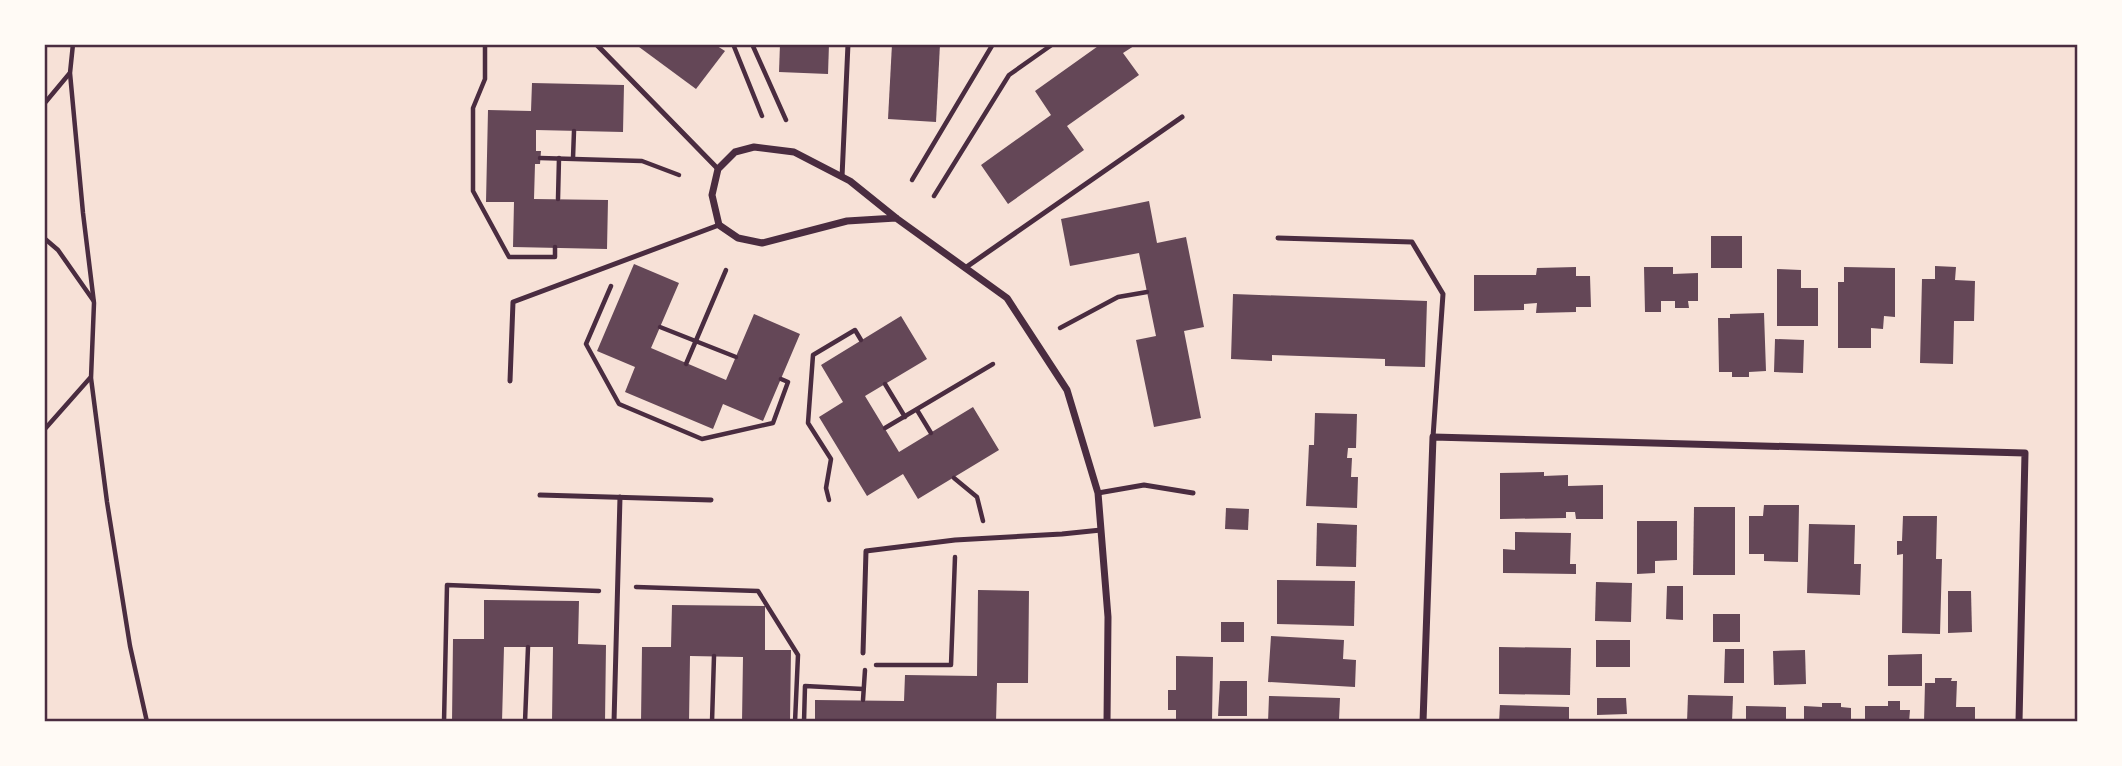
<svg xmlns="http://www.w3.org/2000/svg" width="2122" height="766" viewBox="0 0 2122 766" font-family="Arial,sans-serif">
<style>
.building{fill:#644757}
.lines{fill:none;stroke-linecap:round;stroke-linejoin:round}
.path{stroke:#4a2c40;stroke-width:4.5}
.service{stroke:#4a2c40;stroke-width:5}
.minor{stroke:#4a2c40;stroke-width:7}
.neatline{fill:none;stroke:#4a2c40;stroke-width:2.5}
</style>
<rect width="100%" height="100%" fill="#f7e1d7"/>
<g class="building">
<path d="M635 44H714L725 51 696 89Z"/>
<path d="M780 44H829L828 74 779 72Z"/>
<path d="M892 44H940L936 122 888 119Z"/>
<path d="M1101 44H1137L1123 53 1139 75 1067 126 1084 150 1008 204 981 165 1051 115 1035 91Z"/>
<path d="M532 83 624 85 623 132 536 130V151H541L540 164H535L534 199 608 200 607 249 513 247 514 202H486L488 110 531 111Z"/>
<path d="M1149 201 1157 243 1186 237 1204 327 1184 331 1201 418 1154 427 1136 340 1156 336 1139 253 1070 266 1061 219Z"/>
<rect x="1711" y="236" width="31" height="32"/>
<path d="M634 264 679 283 651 348 726 380 754 314 800 334 763 421 723 404 713 429 625 392 635 367 597 351Z"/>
<path d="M1935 266 1956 267 1955 280 1975 281 1974 321H1954L1953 364 1920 363 1922 279H1935Z"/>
<path d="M1576 267V276H1590L1591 307H1576V312L1536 313 1537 303 1524 304V310L1474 311V275H1536L1537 268Z"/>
<path d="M1644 267H1673V274L1698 273V301H1688L1689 308H1675V301H1661V312H1645Z"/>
<path d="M1844 267 1895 268V317L1884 316 1883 329 1871 328V348H1838V282H1844Z"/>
<path d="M1777 269 1801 270V288H1818V326H1777Z"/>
<path d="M1233 294 1427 301 1425 367 1385 366V359L1272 355V361L1231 359Z"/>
<path d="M1764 313 1766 371 1749 372V377H1732V372H1719L1718 318H1730V314Z"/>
<path d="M901 316 927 359 865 396 899 452 973 407 999 450 918 499 903 474 867 496 819 417 843 402 821 365Z"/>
<path d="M1775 339 1804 340 1803 373 1774 372Z"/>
<path d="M1315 413 1357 414 1356 448H1348L1347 458H1352L1351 477H1358L1357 508 1306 506 1309 445H1314Z"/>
<path d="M1544 472V476L1568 475V486L1603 485V519H1576L1575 512H1566V518L1500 519V473Z"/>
<path d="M1764 505H1799L1798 562 1764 561V554H1749V516H1763Z"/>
<path d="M1694 507H1735V575H1693Z"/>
<path d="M1226 508 1249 509 1248 530 1225 529Z"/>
<path d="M1903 516H1937L1936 559H1942L1940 634 1902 633 1903 554 1897 555V541H1902Z"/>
<path d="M1637 521H1677V560L1655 561V573L1637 574Z"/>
<path d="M1317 523 1357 525 1356 567 1316 566Z"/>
<path d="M1809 524 1855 525 1854 564H1861L1860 595 1807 593Z"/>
<path d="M1515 532 1571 533 1570 564H1576V574L1503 573V549L1515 550Z"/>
<path d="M1277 580 1355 581 1354 626 1277 624Z"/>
<path d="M1596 582 1632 583 1631 622 1595 621Z"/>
<path d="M1667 586H1683V620L1666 619Z"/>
<path d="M978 590 1029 591 1028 683H997L996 722H815V700L904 701 905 675 977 676Z"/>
<path d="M1948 591H1971L1972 632 1948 633Z"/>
<path d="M484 600 579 601 578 644 606 645 605 722H552L553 647H504L502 722H452L453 639H484Z"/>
<path d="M672 605 765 606V650H791L790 722H742L743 657 690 656 689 722H641L642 647H671Z"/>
<rect x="1713" y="614" width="27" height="28"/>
<rect x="1221" y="622" width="23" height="20"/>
<path d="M1271 636 1344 640 1343 659 1356 660 1355 687 1268 682Z"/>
<rect x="1596" y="640" width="34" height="27"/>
<path d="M1499 647 1571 648 1570 695 1499 694Z"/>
<path d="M1725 649H1744V683H1724Z"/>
<path d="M1805 650 1806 684 1774 685 1773 651Z"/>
<path d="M1922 654V686H1888V655Z"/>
<path d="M1176 656 1213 657 1212 722H1176V710H1168V690H1176Z"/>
<path d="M1935 678H1952L1951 681H1957L1956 707H1975V722H1924L1925 683H1935Z"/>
<path d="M1220 681H1247V716H1218Z"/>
<path d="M1688 695 1733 696 1732 722H1687Z"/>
<path d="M1269 696 1340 698 1339 720H1346V722H1268Z"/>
<path d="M1597 698H1626L1627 714 1597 715Z"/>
<path d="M1888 701H1900V710H1910L1909 722H1865V706H1888Z"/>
<path d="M1822 703H1841V707L1851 708V722H1804V706L1822 707Z"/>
<path d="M1500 705 1569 707V722H1499Z"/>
<path d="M1746 706 1786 707V722H1746Z"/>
</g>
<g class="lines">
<g class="path">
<path d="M73 44 70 73 83 213 94 303 91 378 107 502 130 646 147 722"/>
<path d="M485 44V79L473 108V191L509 257H555V247"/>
<path d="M733 44 762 116"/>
<path d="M752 44 786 120"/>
<path d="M44 104 69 74"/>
<path d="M540 158 642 161 679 175"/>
<path d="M573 158 574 131"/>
<path d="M912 180 993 44"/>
<path d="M934 196 1009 75 1053 44"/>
<path d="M558 199 559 158"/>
<path d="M44 238 58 250 93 300"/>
<path d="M611 286 586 344 619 404 702 439 773 423 788 382 781 379"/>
<path d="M660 327 736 357"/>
<path d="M1060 328 1118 297 1147 292"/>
<path d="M686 364 726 270"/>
<path d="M885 384 905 417"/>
<path d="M917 410 931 433"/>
<path d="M885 428 993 364"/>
<path d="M44 430 90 378"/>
<path d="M954 478 977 497 983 521"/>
<path d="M829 500 826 488 831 459 808 423 813 355 855 330 861 340"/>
<path d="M636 587 758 591 798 655 795 722"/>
<path d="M876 665H951L955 557"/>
<path d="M863 700 865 670"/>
<path d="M444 722 447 585 599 591"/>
<path d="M525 722 528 647"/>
<path d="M712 722 714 656"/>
<path d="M804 722 805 686 863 689"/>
</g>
<g class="service">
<path d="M596 44 718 169"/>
<path d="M842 177 848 44"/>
<path d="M1278 238 1412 242 1443 294 1433 437"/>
<path d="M965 268 1182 117"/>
<path d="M510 381 513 302 719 225"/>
<path d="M1098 493 1144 485 1193 493"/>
<path d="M540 495 711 500"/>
<path d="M863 653 866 551 955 540 1062 534 1101 530"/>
<path d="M614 722 620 497"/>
</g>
<g class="minor">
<path d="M896 218 847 221 762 243 738 238 719 225 712 195 718 169 735 152 754 147 794 152 850 181 896 218 1007 298 1067 390 1098 493 1108 617 1107 722"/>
<path d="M1423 722 1433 437 2025 453 2019 722"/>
</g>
</g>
<rect width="2122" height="766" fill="none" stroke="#fffaf5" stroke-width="91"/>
<rect x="46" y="46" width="2030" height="674" class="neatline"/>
</svg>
